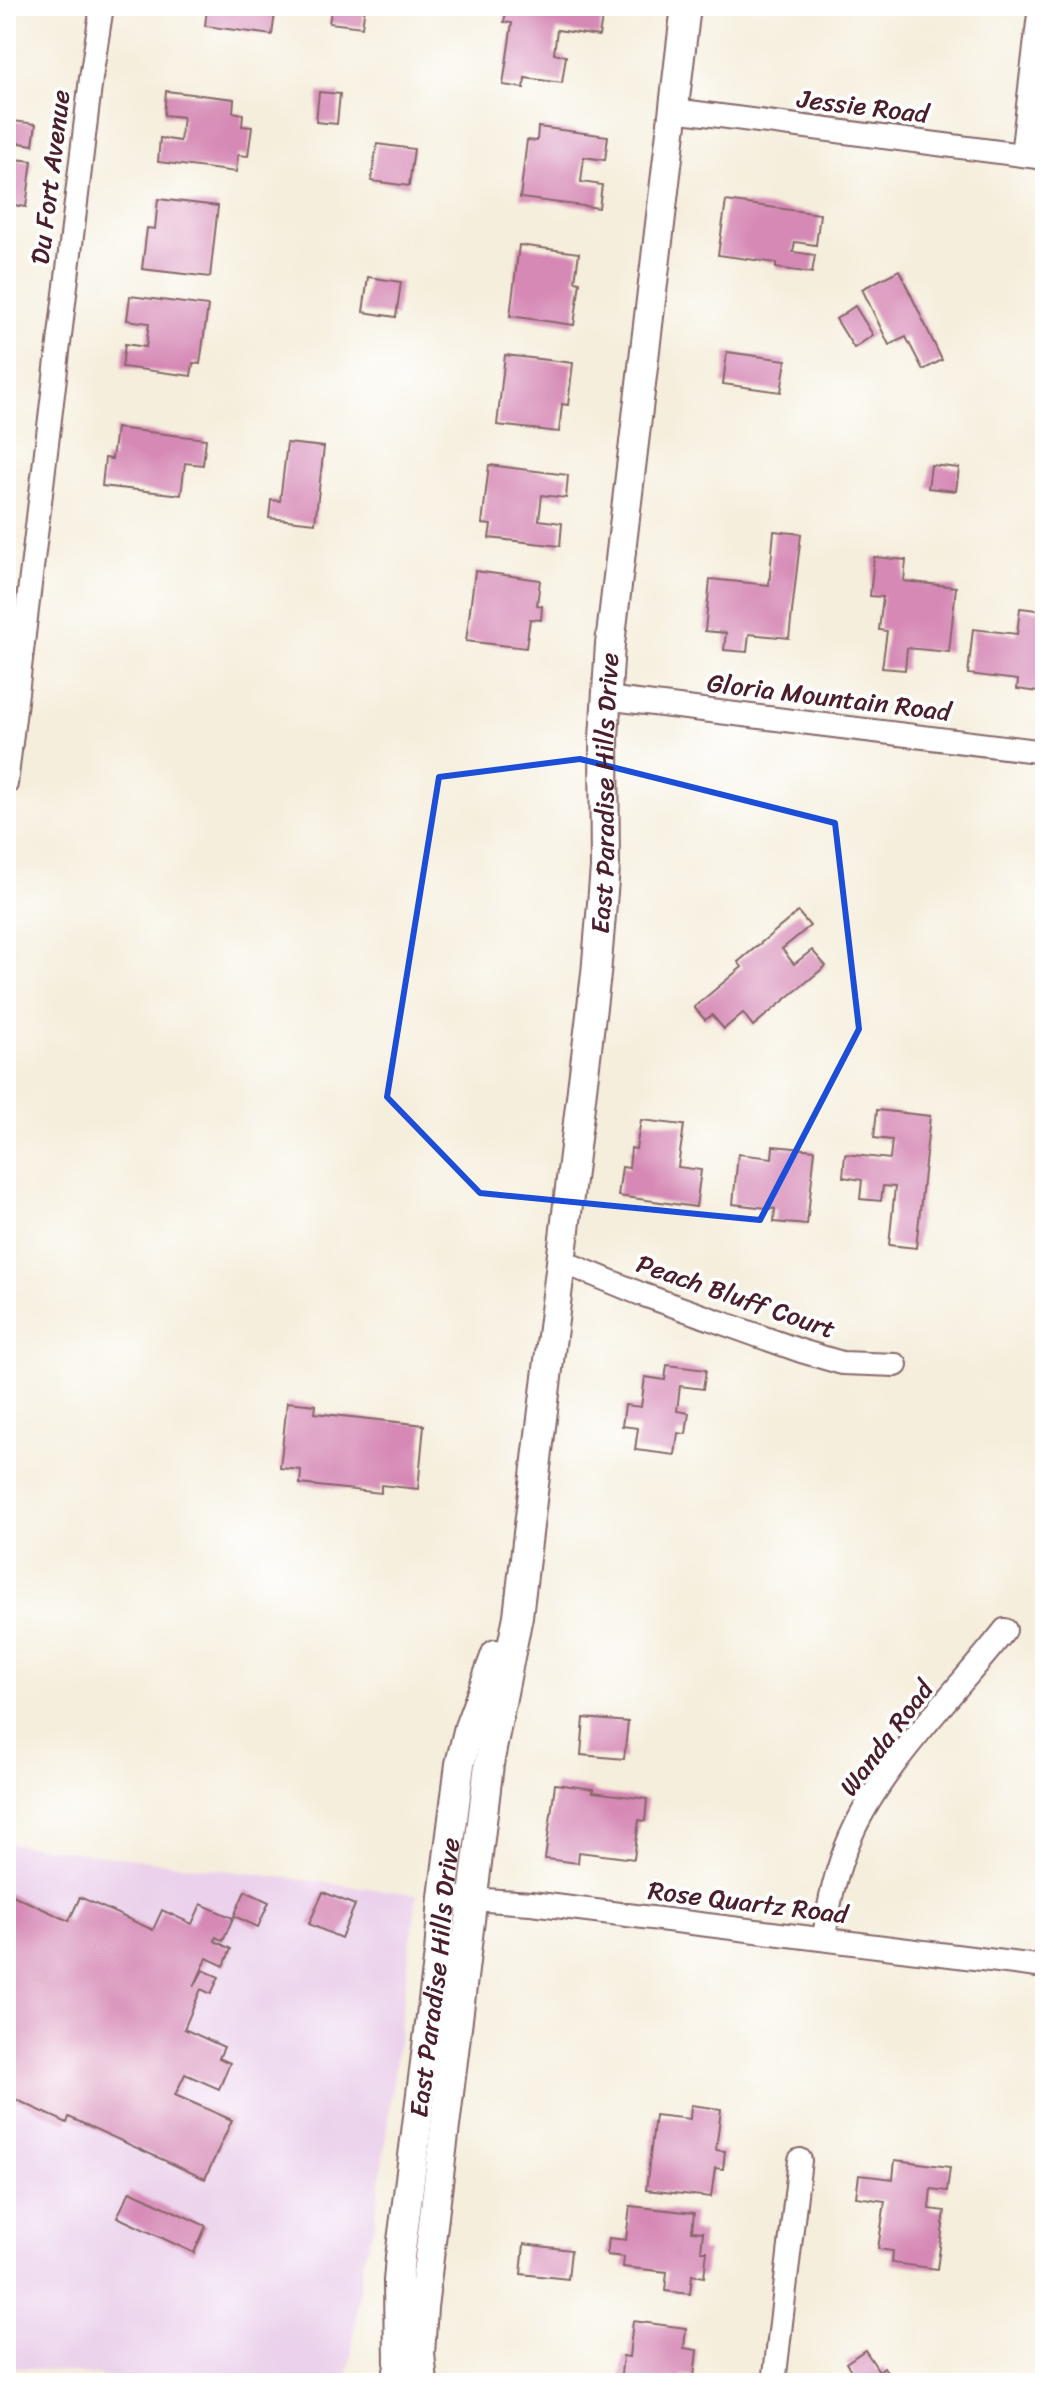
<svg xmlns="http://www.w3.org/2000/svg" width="1051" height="2389" viewBox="0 0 1051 2389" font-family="Sriracha,sans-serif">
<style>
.built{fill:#ebd1eb}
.building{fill:#d689b5}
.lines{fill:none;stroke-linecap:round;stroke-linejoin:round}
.minor-casing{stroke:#866769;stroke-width:26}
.major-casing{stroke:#866769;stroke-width:32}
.minor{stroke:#fff;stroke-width:22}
.major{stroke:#fff;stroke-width:28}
.marked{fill:none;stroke:#1d4ed8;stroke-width:6;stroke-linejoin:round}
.labels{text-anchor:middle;stroke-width:7;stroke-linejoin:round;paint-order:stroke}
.street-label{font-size:26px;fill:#4a1f2b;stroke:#fff}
</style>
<rect width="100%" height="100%" fill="#fff"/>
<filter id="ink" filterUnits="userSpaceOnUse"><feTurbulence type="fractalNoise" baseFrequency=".0125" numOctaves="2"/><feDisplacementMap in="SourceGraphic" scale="16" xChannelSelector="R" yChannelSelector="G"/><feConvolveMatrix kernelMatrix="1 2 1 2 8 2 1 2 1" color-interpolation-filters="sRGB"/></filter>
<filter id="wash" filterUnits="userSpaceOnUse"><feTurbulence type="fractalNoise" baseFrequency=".006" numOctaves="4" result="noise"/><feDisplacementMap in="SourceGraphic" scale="32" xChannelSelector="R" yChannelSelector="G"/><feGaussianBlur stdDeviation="1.8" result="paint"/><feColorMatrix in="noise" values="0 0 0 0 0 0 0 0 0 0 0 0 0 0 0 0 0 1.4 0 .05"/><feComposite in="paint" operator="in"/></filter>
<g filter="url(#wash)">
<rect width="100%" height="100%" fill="#f5eedc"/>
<path class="built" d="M6 1843 417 1894 375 2221 363 2260 351 2359 347 2374 340 2383H164L6 2366Z"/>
<g id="blocks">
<g class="building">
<path d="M197 6H276L272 35 205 26 207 9 197 8Z"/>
<path d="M332 6 365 7 362 27 329 23Z"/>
<path d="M507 6H604L599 36 557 30 554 54 566 56 562 83 525 78 524 88 503 85 512 23 504 22Z"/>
<path d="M166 91 234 99 233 112 243 114 242 126 252 127 248 156 238 155 236 172 158 162 160 138 180 141 183 117 164 115Z"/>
<path d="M319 92 340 94 337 124 316 122Z"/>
<path d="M6 120 36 124 33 145 6 141Z"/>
<path d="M538 127 608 136 605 160 584 157 581 182 602 185 599 208 520 198 527 140 537 141Z"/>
<path d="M377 144 414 149 409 186 371 181Z"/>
<path d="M6 158 32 161 26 207 6 204Z"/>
<path d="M158 199 218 206 210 277 142 269 147 228 155 229Z"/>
<path d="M726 201 820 214 816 245 795 242 793 252 815 255 812 273 776 268V263L718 255Z"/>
<path d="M519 245 579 253 575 281 580 282 574 325 510 316Z"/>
<path d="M899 270 942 360 923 370 906 337 889 345 862 289Z"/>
<path d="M368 277 401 282 396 317 363 312Z"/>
<path d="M130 296 208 306 200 364 193 363 191 376 122 367 125 344 146 347 149 323 127 320Z"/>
<path d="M855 306 873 335 854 348 836 319Z"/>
<path d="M727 352 786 360 781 392 723 384Z"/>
<path d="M505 355 573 363 568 405 562 404 559 432 497 425Z"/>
<path d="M116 428 206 439 203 465 185 463 181 495 102 486 105 458 112 459Z"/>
<path d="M287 443 324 447 315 523 269 518 271 500 280 501Z"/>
<path d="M489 465 568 475 566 498 542 495 539 520 562 523 560 546 489 538 491 525 482 524Z"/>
<path d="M931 465 959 468 956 491 928 488Z"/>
<path d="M774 531 801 534 789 638 749 634 747 652 724 650 726 633 705 631 710 579 769 585Z"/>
<path d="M874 557 906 560 904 581 956 587 949 652 907 648 905 670 882 668 887 631 879 630 883 597 870 596Z"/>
<path d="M475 571 540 580 537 605 542 606 541 620 530 619 526 648 466 641Z"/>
<path d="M1020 608 1045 611V693L1017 689 1018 680 968 674 973 629 1017 634Z"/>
<path d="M798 912 810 926 782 949 794 964 812 950 826 966 753 1026 743 1013 724 1029 712 1015 705 1020 694 1007 742 967 738 962Z"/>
<path d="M877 1110 930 1116 916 1248 889 1245 895 1187 883 1186 881 1201 860 1199 862 1180 843 1177 845 1154 890 1159 892 1140 874 1138Z"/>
<path d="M641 1120 684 1125 678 1167 701 1170 696 1207 618 1196 622 1167 629 1168 631 1148 636 1149Z"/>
<path d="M773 1146 815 1150 807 1225 774 1222 775 1209 733 1204 738 1154 772 1158Z"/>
<path d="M667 1365 706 1370 703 1389 680 1386 677 1411 689 1413 686 1434 678 1433 675 1455 635 1450 638 1428 622 1426 625 1405 641 1407 645 1377 665 1380Z"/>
<path d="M287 1402 316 1405 315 1413 424 1425 418 1489 381 1485V1493L300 1484 301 1470 280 1468Z"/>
<path d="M584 1718 628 1722 624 1759 581 1755Z"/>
<path d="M555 1784 594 1789 593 1792 647 1799 645 1821 639 1820 634 1859 579 1852 578 1863 545 1859Z"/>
<path d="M245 1891 269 1902 258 1927 234 1916Z"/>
<path d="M6 1892 69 1921 80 1897 153 1930 162 1910 192 1924 201 1904 233 1918 223 1941 216 1937 215 1941 231 1949 224 1966 207 1958 194 1987 203 1970 219 1977 211 1994 201 1989 184 2029 224 2047 219 2058 230 2063 219 2089 185 2074 175 2095 232 2120 205 2179 69 2117 67 2123 6 2095Z"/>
<path d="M323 1892 355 1905 341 1938 309 1924Z"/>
<path d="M691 2105 721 2109 716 2150 725 2151 723 2169 715 2168 711 2197 646 2190 655 2115 690 2119Z"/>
<path d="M895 2160 950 2167 947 2191 931 2189 929 2209 945 2211 937 2269 892 2263 893 2251 878 2249 885 2201 856 2197 859 2175 893 2179Z"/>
<path d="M130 2191 206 2226 194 2253 117 2217Z"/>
<path d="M630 2206 694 2213 692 2231 703 2232 701 2251H707L704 2277 692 2275 690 2294 665 2291 667 2272 623 2267 624 2257 607 2255 609 2238 626 2240Z"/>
<path d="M524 2244 571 2250 568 2279 521 2274Z"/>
<path d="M633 2321 686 2328 684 2348 697 2350 694 2377 683 2375 682 2383H620L623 2356 629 2357Z"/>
<path d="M865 2350 879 2371 884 2367 894 2383H860L846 2363Z"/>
</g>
</g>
</g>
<g filter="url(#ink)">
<use href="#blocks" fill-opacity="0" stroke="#866769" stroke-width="2"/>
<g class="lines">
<g class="minor-casing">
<g id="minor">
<path d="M674 110 1045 158"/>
<path d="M1022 155 1040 6"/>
<path d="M605 698 1045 752"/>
<path d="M6 784 91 78 102 6"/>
<path d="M561 1261 641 1294 801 1351 842 1363 896 1365"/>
<path d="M456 1898 531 1903 1045 1967"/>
<path d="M824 1939C828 1905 836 1870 850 1838 881 1765 956 1693 1005 1630"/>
<path d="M774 2383 800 2160"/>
</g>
</g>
<g class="major-casing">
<g id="major">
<path id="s1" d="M396 2383 399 2366 398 2281 400 2257 439 1954 443 1897 460 1764 469 1727 496 1654"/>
<path id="s2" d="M423 2383 420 2354 423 2307 489 1764 518 1616 596 974 605 868 604 738 610 644 686 6"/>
</g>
</g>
<use href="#minor" class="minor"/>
<use href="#major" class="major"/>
</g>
</g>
<path class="marked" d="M580 759 835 823 859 1029 760 1220 480 1193 387 1097 439 777Z"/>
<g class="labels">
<g class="street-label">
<text transform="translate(863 106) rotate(7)" y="9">Jessie Road</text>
<text transform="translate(50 177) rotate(-83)" y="9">Du Fort Avenue</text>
<text transform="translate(829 697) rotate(7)" y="9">Gloria Mountain Road</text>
<text dy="9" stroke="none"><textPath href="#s2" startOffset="1602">East Paradise Hills Drive</textPath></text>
<text transform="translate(736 1296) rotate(19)" y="9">Peach Bluff Court</text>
<text transform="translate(886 1738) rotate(-53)" y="9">Wanda Road</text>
<text transform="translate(748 1902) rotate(7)" y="9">Rose Quartz Road</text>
<text dy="9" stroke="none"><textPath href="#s1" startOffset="408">East Paradise Hills Drive</textPath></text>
</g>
</g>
<rect width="1051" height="2389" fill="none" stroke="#fff" stroke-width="32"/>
</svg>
